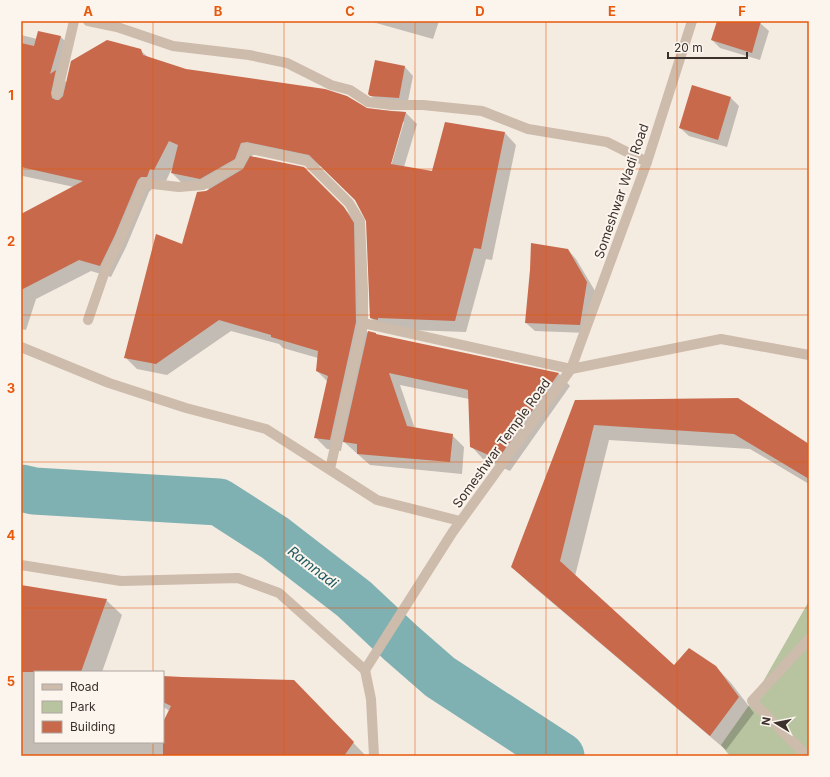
<svg xmlns="http://www.w3.org/2000/svg" width="830" height="777" viewBox="0 0 830 777" font-family="Inter,sans-serif">
<style>
.green{fill:#b8c4a0}
.shadow{fill:#0003;fill-rule:evenodd}
.lines{fill:none;stroke-linecap:round;stroke-linejoin:round}
.river{stroke:#7fb0b2;stroke-width:47}
.building{fill:#c8694b}
.service{stroke:#cdbbac;stroke-width:10}
.minor{stroke:#cdbbac;stroke-width:10}
.grid{fill:none;stroke:#e8590c;stroke-width:1;stroke-opacity:0.55}
.labels{text-anchor:middle;stroke-width:4;stroke-linejoin:round;paint-order:stroke}
.street-label{font-size:13px;fill:#3b302b;stroke:#fbf5ee}
.water-label{font-size:14px;font-style:italic;fill:#1f5a5e;stroke:#fbf5ee}
.neatline{fill:none;stroke:#e8590c;stroke-width:1.5}
.grid-label{font-size:13px;text-anchor:middle;font-weight:bold;fill:#e8590c}
</style>
<rect width="100%" height="100%" fill="#f4ebe1"/>
<path class="green" d="M809 601V756H730L721 745 752 701Z"/>
<g class="shadow">
<path d="M369 21H439L433 39Z"/>
<path d="M718 21H754L760 23 769 31 760 60 720 48 712 40Z"/>
<path d="M21 35 37 39 61 37 72 48 63 79 67 83 140 50 149 58 186 70 367 109 405 112 417 124 404 167 433 172 446 123 505 133 516 145 492 260 486 259 466 332 382 329 370 317 367 218 354 198 324 167 256 152 251 157 303 168 355 219 364 235 367 332 377 335 559 374 570 386 510 471 483 459 471 446 469 399 400 385 415 429 452 435 464 447 462 474 370 465 343 441 341 451 327 449 316 438 328 382 317 371 318 358 283 348 279 344 231 331 167 375 137 369 126 358 183 245 207 192 210 189 183 184 172 173 173 166 166 181 162 180 158 188H153L149 192 126 247 111 277 91 271 36 299 26 330 21 329V216L74 187 23 176 21 183ZM402 122H404L390 169 388 168Z"/>
<path d="M376 62 405 67 413 76 407 106 378 102 369 94Z"/>
<path d="M731 98 739 106 727 147 689 136 680 128Z"/>
<path d="M568 250 576 259 595 291 588 333 535 331 526 323Z"/>
<path d="M576 401 809 445V484L750 449 609 440 575 576 674 666 716 667 731 683 754 713 726 750 528 582 512 566Z"/>
<path d="M21 591 106 600 122 615 102 672H35V742H148L153 744 154 742H163V725L170 711 163 707V677L309 697 366 756H29L21 754Z"/>
</g>
<g class="lines">
<path class="river" d="M21 488 34 491 219 502 275 538 354 599 401 643 440 677 561 756"/>
</g>
<g class="building">
<path d="M717 21H761L752 53 711 40Z"/>
<path d="M38 31 61 36 50 74 56 70 51 93 52 98 56 100H59L63 96 71 61 107 40 141 49 143 55 186 69 325 89 347 96 367 108 391 111 406 112 391 164 432 171 445 122 505 132 481 249 474 248 455 321 378 318V320L370 318 366 221 355 200 309 155 247 142 241 143 235 159 200 179 171 173 178 145 169 141 154 170 150 169 147 177H141L138 180 115 235 100 266 79 260 21 290V214L83 181 21 167V43L34 46Z"/>
<path d="M375 60 405 66 399 98 370 96 368 94Z"/>
<path d="M692 85 731 97 718 140 679 128Z"/>
<path d="M250 156 304 167 344 207 354 223 356 322 330 440 314 438 328 376 316 371 318 351 271 337V335L219 320 156 364 124 358 156 234 182 244 197 192 206 191 243 169Z"/>
<path d="M531 243 568 249 587 282 580 325 525 323 530 270Z"/>
<path d="M368 331 376 333V334L559 373 498 459 470 447 468 390 389 373 407 426 453 434 450 462 357 454V444L343 442Z"/>
<path d="M738 398 809 444V479L734 434 594 425 560 561 674 665 689 648 716 666 739 697 710 736 511 567 575 400Z"/>
<path d="M21 585 107 599 81 672H21Z"/>
<path d="M163 676 182 677 294 680 354 742 344 756H163V722L171 706 163 702Z"/>
</g>
<g class="lines">
<g class="service">
<path d="M571 369 721 339 809 355"/>
<path d="M807 756 752 701 809 639"/>
</g>
<g class="minor">
<path d="M88 21 117 27 173 46 249 55 287 63 331 85 350 90 368 102 392 105H423L482 111 528 129 607 142 647 162"/>
<path d="M57 94 74 21"/>
<path d="M88 320 106 268 121 238 144 183 179 187 203 185 240 163 246 148 307 161 349 203 360 221 363 291V323L330 469"/>
<path d="M363 323 571 369"/>
<path d="M21 347 109 383 186 408 266 429 377 500 460 521"/>
<path d="M21 565 121 581 238 578 279 593 365 670"/>
<path d="M365 670 452 533 571 369 647 162 692 21"/>
<path d="M365 670 371 699 374 756"/>
</g>
</g>
<path class="grid" d="M153 21V672M284 21V756M415 21V756M546 21V756M677 21V756M21 169H809M21 315H809M21 462H809M21 608H809M153 742V756"/>
<g class="labels">
<g class="street-label">
<text transform="translate(621 191) rotate(-71)" y="5">Someshwar Wadi Road</text>
<text transform="translate(501 443) rotate(-54)" y="5">Someshwar Temple Road</text>
</g>
<g class="water-label">
<text transform="translate(313 567) rotate(38)" y="5">Ramnadi</text>
</g>
</g>
<rect width="830" height="777" fill="none" stroke="#fbf5ee" stroke-width="44"/>
<rect x="34" y="671" width="130" height="72" fill="#fbf5ee" stroke="#aea6a0"/>
<rect x="42" y="684" width="20" height="6" fill="#cdbbac" stroke="#aea6a0"/>
<text x="70" y="691" font-size="12" fill="#3b302b">Road</text>
<rect x="42" y="701" width="20" height="12" fill="#b8c4a0" stroke="#aea6a0"/>
<text x="70" y="711" font-size="12" fill="#3b302b">Park</text>
<rect x="42" y="721" width="20" height="12" fill="#c8694b" stroke="#aea6a0"/>
<text x="70" y="731" font-size="12" fill="#3b302b">Building</text>
<g transform="translate(776 723) rotate(280)" stroke="#fbf5ee" stroke-width="3" paint-order="stroke">
<path d="M0-3L7 15L0 10L-7 15Z" fill="#3b302b"/>
<text y="-6" font-size="11" font-weight="bold" text-anchor="middle" fill="#3b302b">N</text>
</g>
<path d="M668 52v6h79v-6" fill="none" stroke="#3b302b" stroke-width="2"/>
<text x="674" y="52" font-size="12" fill="#3b302b" stroke="#fbf5ee" stroke-width="3" paint-order="stroke">20 m</text>
<rect x="22" y="22" width="786" height="733" class="neatline"/>
<g class="grid-label">
<text x="88" y="16">A</text>
<text x="218" y="16">B</text>
<text x="350" y="16">C</text>
<text x="480" y="16">D</text>
<text x="612" y="16">E</text>
<text x="742" y="16">F</text>
<text x="11" y="100">1</text>
<text x="11" y="246">2</text>
<text x="11" y="393">3</text>
<text x="11" y="540">4</text>
<text x="11" y="686">5</text>
</g>
</svg>
